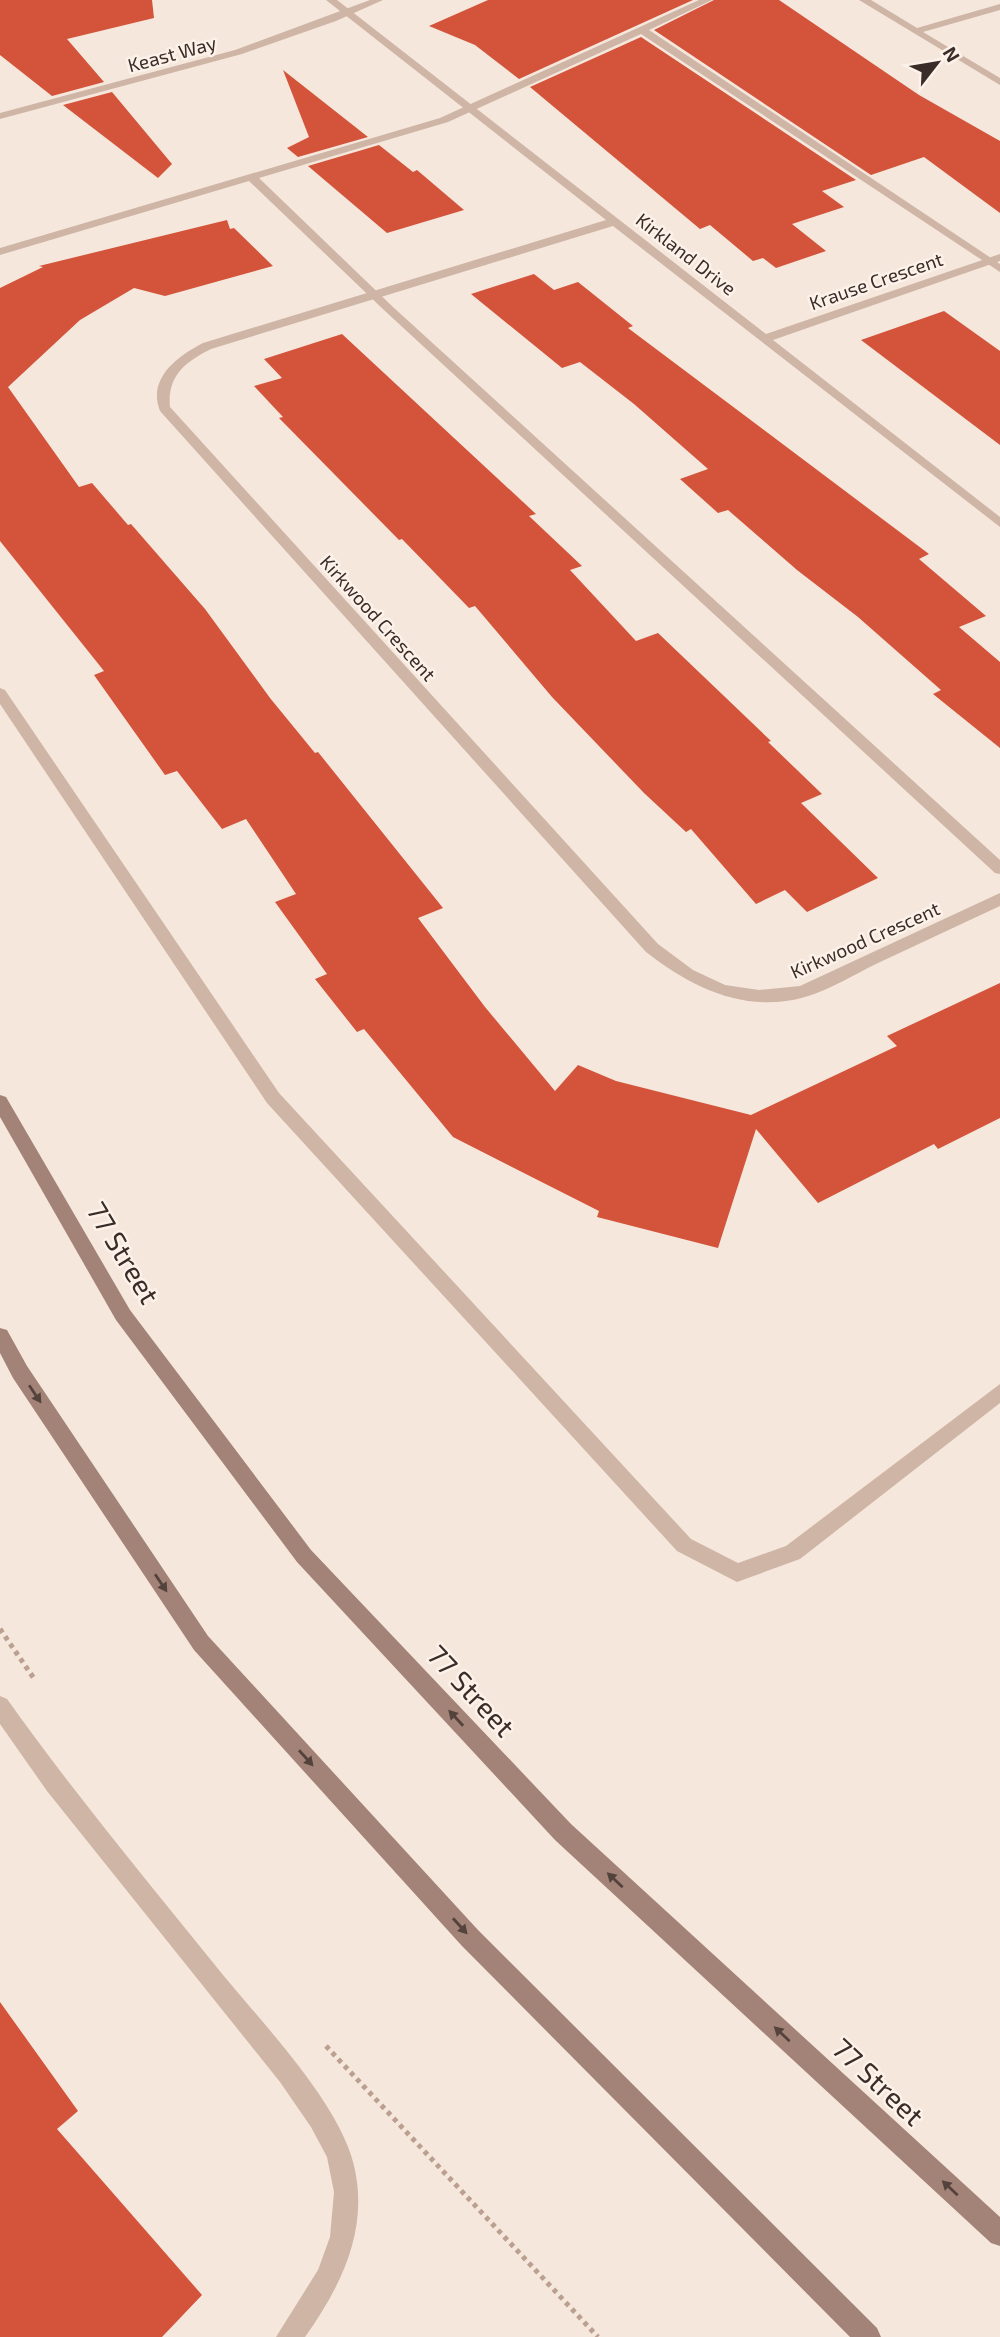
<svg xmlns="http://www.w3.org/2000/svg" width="1000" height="2337" viewBox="0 0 1000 2337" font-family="'Exo 2',sans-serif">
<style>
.building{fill:#d3543b}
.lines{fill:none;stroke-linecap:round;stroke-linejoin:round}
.path{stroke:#bb9f90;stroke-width:5;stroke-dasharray:4.5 4.5;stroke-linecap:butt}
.service{fill:#cfb5a6;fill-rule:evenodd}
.minor{fill:#cfb5a6;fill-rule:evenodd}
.tertiary{fill:#cfb5a6;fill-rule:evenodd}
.secondary{fill:#a38377;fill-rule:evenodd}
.oneway{fill:#54423c}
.labels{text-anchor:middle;stroke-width:5;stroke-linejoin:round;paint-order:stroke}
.far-street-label{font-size:19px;fill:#3a2c28;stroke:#fcf2e9}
.near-street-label{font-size:28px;fill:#3a2c28;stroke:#fcf2e9}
</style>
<rect width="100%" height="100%" fill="#f5e7dc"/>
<g class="building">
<path d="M0 0H152L154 18 67 39 104 82 52 96 0 55Z"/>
<path d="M488 0H693L519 79 475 45 429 26Z"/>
<path d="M714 0H779L919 95 1000 141V213L924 157 871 175 654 30Z"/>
<path d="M641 37 856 180 822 191 844 207 792 224 826 251 776 268 763 258 753 261 710 225 700 229 530 87Z"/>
<path d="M283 70 368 137 298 157 287 148 309 137Z"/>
<path d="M112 92 172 164 158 178 63 105Z"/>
<path d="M379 145 413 172 417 170 464 210 387 233 308 166Z"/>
<path d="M227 220 230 229 234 228 273 266 165 296 134 288 80 320 8 387 79 487 92 483 128 525 131 524 205 609 270 698 315 753 318 752 443 908 418 918 485 1007 555 1091 578 1065 616 1081 751 1115 897 1046 887 1036 1000 983V1118L938 1149 934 1144 818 1203 756 1129 718 1248 597 1217 599 1211 453 1137 364 1029 357 1032 315 979 327 974 275 902 296 894 246 819 222 829 177 771 165 775 94 675 104 671 0 541V288L43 267 39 266Z"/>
<path d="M534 274 554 290 578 282 633 326 628 328 929 554 919 559 986 616 959 627 1000 662V748L933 694 941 690 858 617 797 570 728 510 718 513 680 479 708 469 634 404 580 362 562 368 471 294Z"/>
<path d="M944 311 1000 351V445L861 340Z"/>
<path d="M342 334 536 514 529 516 582 566 570 570 636 641 658 633 771 741 768 742 822 794 801 803 878 878 807 912 785 890 756 904 691 829 686 832 644 793 552 697 475 606 469 608 402 539 399 540 279 418 283 417 254 386 282 378 264 359Z"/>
<path d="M0 2002 78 2111 57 2129 202 2295 162 2337H0Z"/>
</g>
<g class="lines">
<g class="path">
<path d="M0 1629 35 1680"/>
<path d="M326 2046 598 2337"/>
</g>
<g class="service">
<path d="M699 0H712L649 30 1000 264V272L641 34 448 122 259 178 393 307 1000 860V874L995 873 385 311 249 181 0 255V248L440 118Z"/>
<path d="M0 688 5 690 279 1093 691 1539 738 1563 786 1546 1000 1384V1403L800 1559 737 1582 677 1551 267 1103 0 704Z"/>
<path d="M0 1696 7 1699C74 1793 147 1881 219 1970 261 2022 343 2106 355 2170 368 2232 340 2288 305 2337H276L318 2270 330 2237 334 2192 327 2157 311 2127 280 2082 47 1791 0 1724Z"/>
</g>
<g class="minor">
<path d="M326 0H337L766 334 1000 254V261L773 340 1000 517V527L613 226 211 349C185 362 167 376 170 407L658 944 693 970 725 985 759 990 800 986 1000 893V906C959 925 919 944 878 963 855 974 830 990 805 997 746 1014 692 988 646 952L160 411C147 378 178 356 203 343L606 220Z"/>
<path d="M859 0H871L917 28 1000 4V10L923 32 1000 78V85Z"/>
</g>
<path class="tertiary" d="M370 0H383L336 21 242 54 0 119V113L235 50Z"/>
<g class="secondary">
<path d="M0 1095 6 1097 130 1310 311 1550 571 1824 1000 2217V2246L991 2243 555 1840 297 1562 116 1320 0 1117Z"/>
<path d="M0 1328 7 1330 27 1366 208 1636 478 1930 877 2328 881 2337H850L462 1946 194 1650 13 1378 0 1353Z"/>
</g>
</g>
<defs><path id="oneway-solid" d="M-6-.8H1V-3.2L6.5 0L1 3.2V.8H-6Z" transform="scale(1.75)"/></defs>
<g class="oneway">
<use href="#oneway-solid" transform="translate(35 1394) rotate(56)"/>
<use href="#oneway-solid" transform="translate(161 1583) rotate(56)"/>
<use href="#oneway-solid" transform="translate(456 1718) rotate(-133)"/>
<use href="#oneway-solid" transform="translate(306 1758) rotate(48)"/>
<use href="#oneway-solid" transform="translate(615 1880) rotate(-137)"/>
<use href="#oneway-solid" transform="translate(460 1926) rotate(48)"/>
<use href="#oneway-solid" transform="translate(782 2034) rotate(-137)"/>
<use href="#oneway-solid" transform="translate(950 2188) rotate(-137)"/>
</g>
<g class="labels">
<g class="far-street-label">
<text transform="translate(172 54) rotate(-15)" y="7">Keast Way</text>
<text transform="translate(686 254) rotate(38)" y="7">Kirkland Drive</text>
<text transform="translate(876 281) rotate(-19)" y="7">Krause Crescent</text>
<text transform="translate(378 618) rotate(48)" y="7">Kirkwood Crescent</text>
<text transform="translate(865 940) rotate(-24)" y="7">Kirkwood Crescent</text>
</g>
<g class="near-street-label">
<text transform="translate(123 1253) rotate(59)" y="10">77 Street</text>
<text transform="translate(471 1691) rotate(47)" y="10">77 Street</text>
<text transform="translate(878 2082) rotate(43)" y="10">77 Street</text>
</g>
</g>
<g transform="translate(937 63) rotate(59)" stroke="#fcf2e9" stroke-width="5" paint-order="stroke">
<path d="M0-5L12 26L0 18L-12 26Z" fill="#3a2c28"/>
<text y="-10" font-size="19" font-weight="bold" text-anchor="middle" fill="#3a2c28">N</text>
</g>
</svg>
